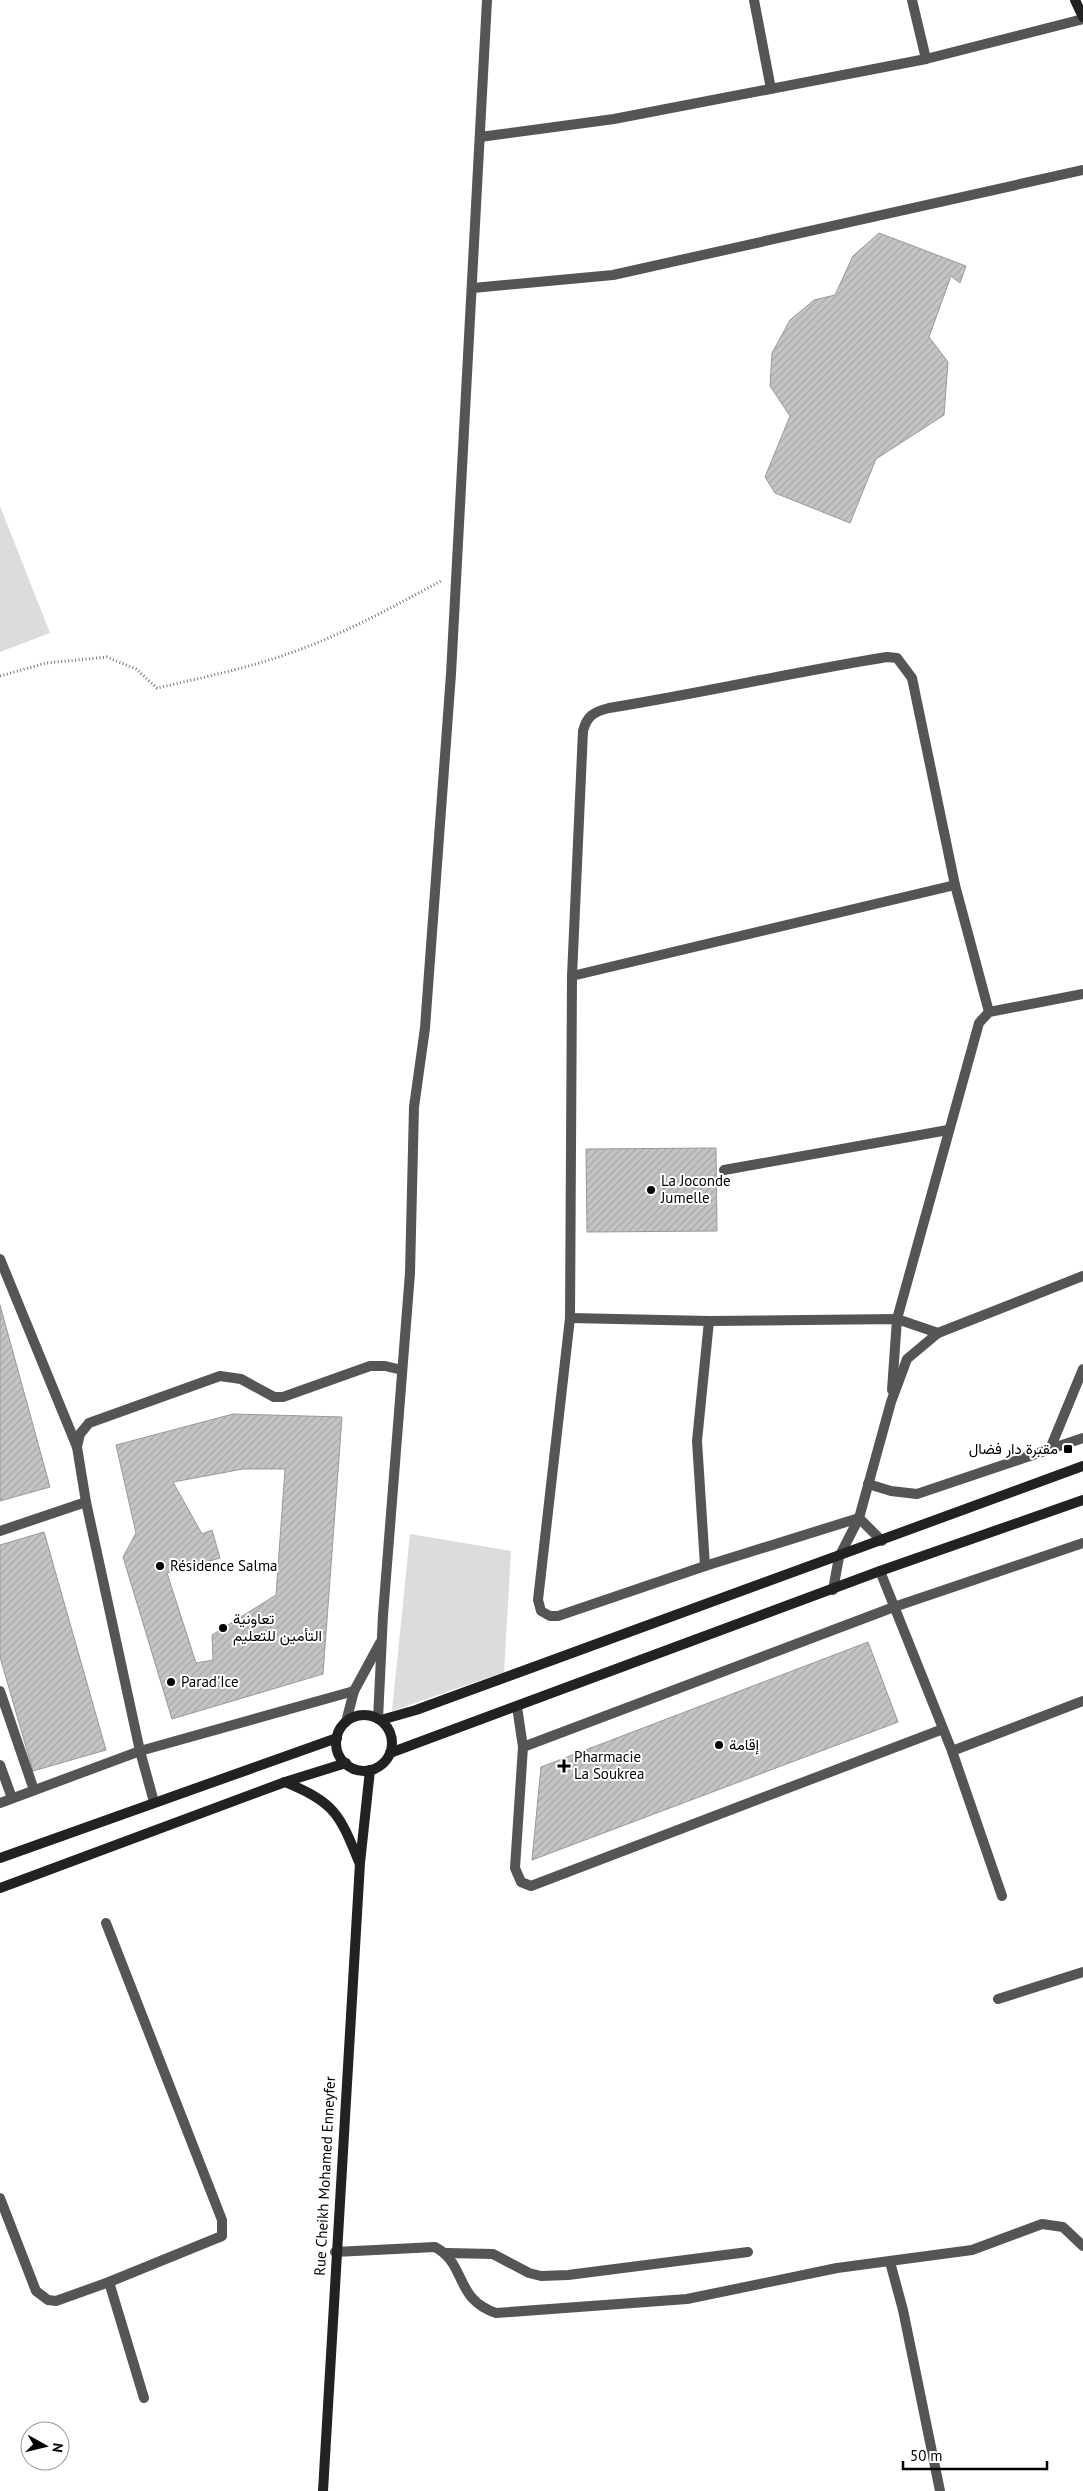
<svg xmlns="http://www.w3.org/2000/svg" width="1083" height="2491" viewBox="0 0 1083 2491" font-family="'PT Sans',Vazirmatn,sans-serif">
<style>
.park{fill:#dcdcdc}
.building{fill:url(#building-hatch);stroke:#999;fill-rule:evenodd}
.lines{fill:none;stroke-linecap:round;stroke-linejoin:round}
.path{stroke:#777;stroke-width:3;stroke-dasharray:1 2.5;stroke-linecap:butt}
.lane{stroke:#555;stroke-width:10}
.street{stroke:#555;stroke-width:10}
.secondary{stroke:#222;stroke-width:10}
.poi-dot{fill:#000;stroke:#fff;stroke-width:2}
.labels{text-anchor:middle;stroke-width:4;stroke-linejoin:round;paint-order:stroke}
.poi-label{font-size:15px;fill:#000;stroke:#fff;text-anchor:start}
.street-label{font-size:15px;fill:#000;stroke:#fff}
</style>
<defs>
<pattern id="building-hatch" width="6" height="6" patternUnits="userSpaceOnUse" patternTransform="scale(1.25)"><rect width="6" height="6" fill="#c4c4c4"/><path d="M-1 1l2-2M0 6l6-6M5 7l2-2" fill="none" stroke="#a7a7a7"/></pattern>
</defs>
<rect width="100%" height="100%" fill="#fff"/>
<g class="park">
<path d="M0 506 50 633 0 652Z"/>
<path d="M410 1534 511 1551 504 1672 392 1711Z"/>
</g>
<g class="building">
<path d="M879 233 966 266 960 283 951 276 929 337 948 362 944 415 876 459 850 523 775 493 765 477 790 416 770 386 772 353 790 320 814 300 835 295 853 256Z"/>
<path d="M716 1148 717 1231 587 1232 586 1149Z"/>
<path d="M0 1305 50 1487 0 1501Z"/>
<path d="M233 1414 342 1417 323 1674 172 1719 123 1557 136 1533 116 1445ZM243 1469H285L276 1595 212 1635 213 1660 196 1663 167 1573 220 1558 212 1530 202 1534 173 1482Z"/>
<path d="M44 1532 106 1750 33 1771 0 1657V1545Z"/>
<path d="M868 1642 898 1722 532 1860 541 1767Z"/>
</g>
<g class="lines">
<path class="path" d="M0 676 46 663 107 657 136 669 157 688C206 677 257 666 304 648 351 630 396 605 441 581"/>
<g class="lane">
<path d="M0 1691 34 1790"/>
<path d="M0 1765 12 1798"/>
<path d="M447 2253 493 2254 529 2273 541 2276 568 2275 748 2252"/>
</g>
<g class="street">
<path d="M754 0 771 89"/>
<path d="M912 0 926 59"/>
<path d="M480 137 614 119 926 59 1083 19"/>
<path d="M473 288 613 275 1083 170"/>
<path d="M572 976 955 885"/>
<path d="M724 1170 948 1130"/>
<path d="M0 1259 77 1447"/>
<path d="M570 1318 709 1321 897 1319 892 1390"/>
<path d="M938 1333 1083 1276"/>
<path d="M1050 1449 1083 1369"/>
<path d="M868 1484 891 1491 917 1494 1083 1438"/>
<path d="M0 1531 86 1502"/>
<path d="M882 1541 859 1518 705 1566 558 1616H550L541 1611 538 1600 570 1318 572 976 583 731C587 716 593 712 609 708 702 693 794 672 887 657L897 658 912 678 955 885 989 1012"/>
<path d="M705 1566 697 1441 709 1321"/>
<path d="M880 1571 952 1751 1002 1896"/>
<path d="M833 1590 839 1557 859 1518 891 1402 907 1359 938 1333 897 1319 979 1023 989 1012 1083 994"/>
<path d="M517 1707 523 1747 515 1868 521 1882 531 1886 943 1729"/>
<path d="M378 1719 383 1615 410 1273 414 1107 425 1028 451 674 487 0"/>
<path d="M346 1722 354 1691 380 1643"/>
<path d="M523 1747 894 1607 1083 1543"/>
<path d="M952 1751 1083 1701"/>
<path d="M154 1802 140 1751 86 1502 77 1447 80 1434 89 1423 220 1376 241 1379 274 1397H283L370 1366H385L402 1370"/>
<path d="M0 1803 140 1751 354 1691"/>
<path d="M998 1999 1083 1972"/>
<path d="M0 2198 36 2291 48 2300 56 2301 109 2282 222 2236V2220L106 1923"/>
<path d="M335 2252 435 2247C467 2264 454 2299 496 2313L687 2299 837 2268 972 2250 1042 2224 1063 2227 1083 2246"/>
<path d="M890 2262 903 2310 940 2491"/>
<path d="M109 2282 144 2398"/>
</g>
<g class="secondary">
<path d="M1075 0 1083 17"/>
<circle cx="364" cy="1743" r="28"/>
<path d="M381 1720 416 1710 1083 1466"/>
<path d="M390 1753 880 1571 1083 1500"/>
<path d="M285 1782C335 1803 339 1813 359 1862"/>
<path d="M0 1858 337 1738"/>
<path d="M0 1888 285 1782 346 1763"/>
<path d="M323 2491 360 1863 370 1770"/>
</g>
</g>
<g class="poi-dot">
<circle cx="651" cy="1190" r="5"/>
<rect x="1063" y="1444" width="10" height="10" rx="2.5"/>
<circle cx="160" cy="1566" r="5"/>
<circle cx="223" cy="1628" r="5"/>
<circle cx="171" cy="1682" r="5"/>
<circle cx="719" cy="1745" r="5"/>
<path d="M561.5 1758.5h5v5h5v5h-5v5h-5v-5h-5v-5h5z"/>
</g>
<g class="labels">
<g class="poi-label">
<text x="661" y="1186">La Joconde<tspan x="661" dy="17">Jumelle</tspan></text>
<text x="1058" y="1454" text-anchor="end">مقبرة دار فضال</text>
<text x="170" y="1571">Résidence Salma</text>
<text x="233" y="1624">تعاونية<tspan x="233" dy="17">التأمين للتعليم</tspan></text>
<text x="181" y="1687">Parad'Ice</text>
<text x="729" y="1750">إقامة</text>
<text x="574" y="1762">Pharmacie<tspan x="574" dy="17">La Soukrea</tspan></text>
</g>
<g class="street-label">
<text transform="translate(325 2176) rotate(-87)" y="5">Rue Cheikh Mohamed Enneyfer</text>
</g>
</g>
<g transform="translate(45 2446) rotate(98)"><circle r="24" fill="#ffffff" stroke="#999999"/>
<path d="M0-4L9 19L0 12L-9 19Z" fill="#000000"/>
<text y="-8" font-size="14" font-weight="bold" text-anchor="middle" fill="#000000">N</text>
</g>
<path d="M903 2461v8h144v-8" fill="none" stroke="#000000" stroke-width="2.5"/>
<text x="910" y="2461" font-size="15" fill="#000000" stroke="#ffffff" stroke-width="4" paint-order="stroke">50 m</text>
</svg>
